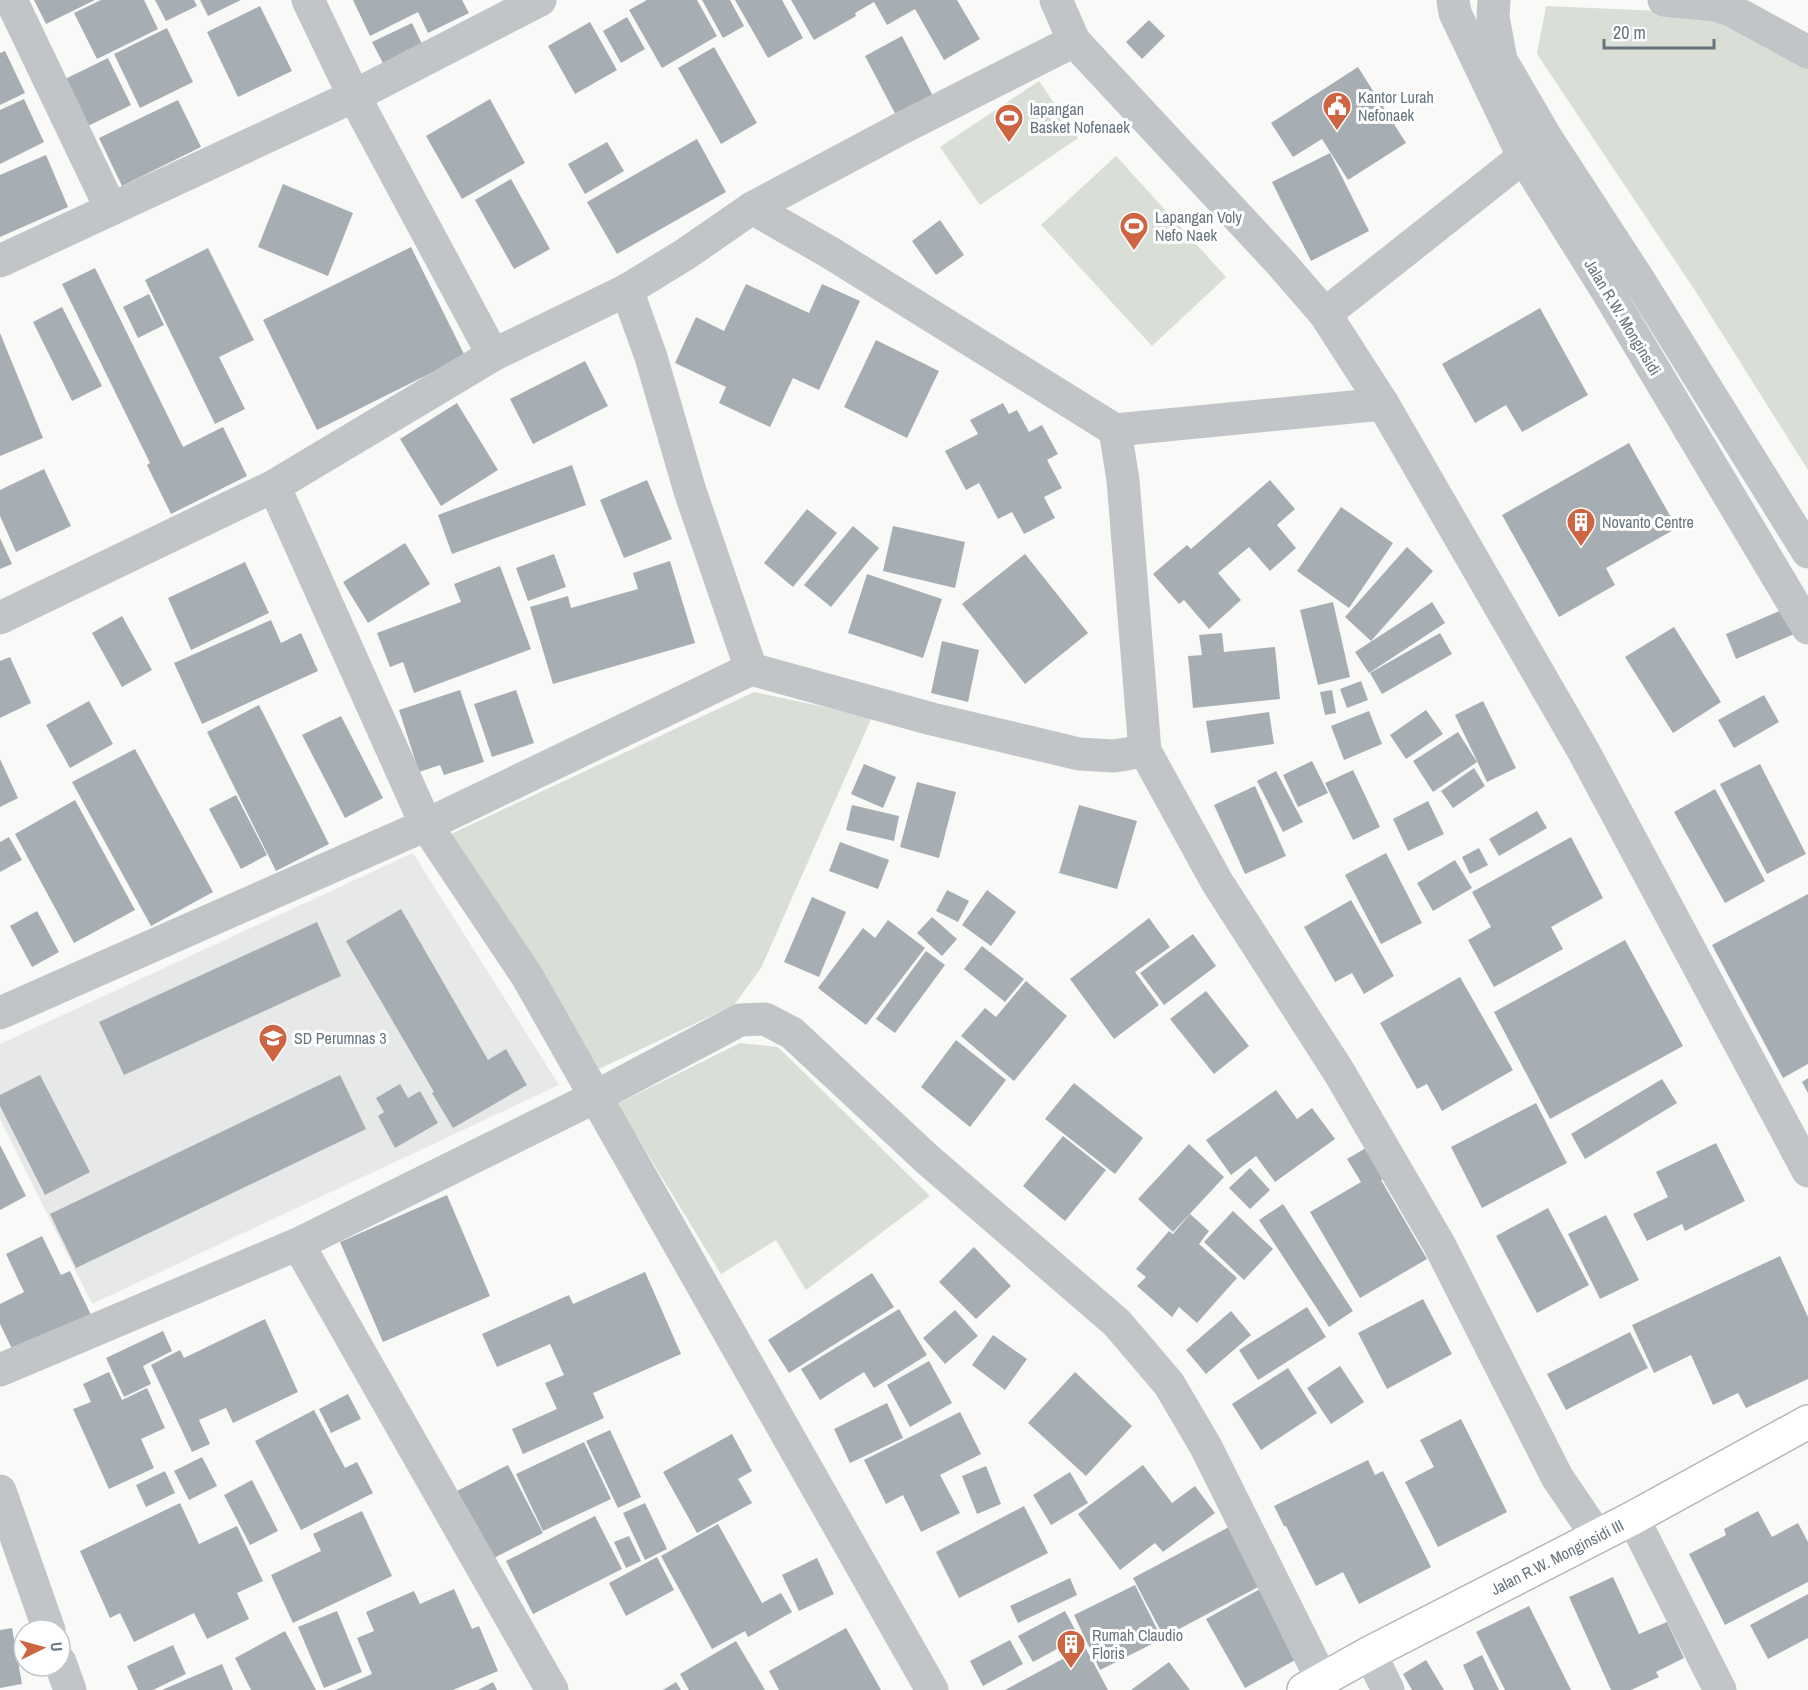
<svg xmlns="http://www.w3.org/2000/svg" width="1808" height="1690" viewBox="0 0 1808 1690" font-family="'Archivo Narrow',sans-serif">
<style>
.built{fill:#e7e8e8}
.green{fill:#d9ded7}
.building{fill:#a7aeb3}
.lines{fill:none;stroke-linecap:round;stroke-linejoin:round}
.secondary-casing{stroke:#b4b8bc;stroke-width:36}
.minor{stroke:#c1c5c8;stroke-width:33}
.tertiary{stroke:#c1c5c8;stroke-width:33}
.secondary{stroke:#fff;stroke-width:33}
.labels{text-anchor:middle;stroke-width:6;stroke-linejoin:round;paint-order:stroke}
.poi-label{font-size:16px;fill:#67747e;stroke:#fff;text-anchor:start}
.street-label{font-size:16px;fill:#67747e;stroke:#fff}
</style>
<rect width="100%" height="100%" fill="#f9f9f8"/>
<path class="built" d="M413 853 559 1085 92 1304 0 1119V1044Z"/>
<g class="green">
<path d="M1546 6 1728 14 1808 59V470L1696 292 1537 54Z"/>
<path d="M1039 81 1078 138 980 205 940 147Z"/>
<path d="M1116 156 1226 277 1152 346 1041 225Z"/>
<path d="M754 692 872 717 761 968 734 1005 599 1069 451 834Z"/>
<path d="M740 1043 778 1047 930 1196 806 1290 776 1240 721 1274 617 1104Z"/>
</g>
<g class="building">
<path d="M34 0H95L46 24Z"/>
<path d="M101 0H144L158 29 97 59 74 13Z"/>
<path d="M155 0H194L197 6 166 21Z"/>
<path d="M200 0H241L208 16Z"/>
<path d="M353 0H462L469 13 428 33 418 12 370 36Z"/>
<path d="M647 0H697L717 36 662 68 629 10Z"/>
<path d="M702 0H730L744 26 723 38Z"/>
<path d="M735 0H782L803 38 768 58Z"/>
<path d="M791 0H957L980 39 944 60 915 9 887 25 874 2 855 13 856 16 814 40Z"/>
<path d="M260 6 292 71 238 97 207 32Z"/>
<path d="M627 17 645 49 621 63 603 31Z"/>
<path d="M1149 20 1165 36 1142 59 1126 42Z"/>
<path d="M590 22 617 70 575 94 548 46Z"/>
<path d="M412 23 423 46 384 65 372 42Z"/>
<path d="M167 28 193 82 140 108 114 54Z"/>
<path d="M902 36 936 102 899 121 865 56Z"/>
<path d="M714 47 757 123 721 144 678 68Z"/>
<path d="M5 51 25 93 0 105V53Z"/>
<path d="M108 58 131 105 86 127 63 80Z"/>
<path d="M1358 67 1406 143 1348 180 1322 139 1293 157 1271 123Z"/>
<path d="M24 99 44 142 0 164V110Z"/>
<path d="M490 99 525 163 462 199 426 136Z"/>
<path d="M178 100 201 147 122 186 99 138Z"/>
<path d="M697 139 726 192 617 254 587 202Z"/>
<path d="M607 142 624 171 585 194 568 164Z"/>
<path d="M1330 153 1369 231 1311 261 1272 182Z"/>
<path d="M46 155 68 207 0 237V175Z"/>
<path d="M511 179 550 249 514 269 475 200Z"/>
<path d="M283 184 353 213 328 276 258 247Z"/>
<path d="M940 220 964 255 936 275 912 241Z"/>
<path d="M411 247 465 356 317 430 263 320Z"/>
<path d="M208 248 254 340 219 357 245 409 215 424 145 280Z"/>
<path d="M95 268 183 447 223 427 247 476 171 514 147 465 150 463 62 284Z"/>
<path d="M746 284 809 313 822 284 860 301 819 390 793 378 770 427 719 403 726 387 675 363 696 317 724 331Z"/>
<path d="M149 294 164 325 138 338 123 307Z"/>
<path d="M62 307 102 386 72 401 33 322Z"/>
<path d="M1540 308 1588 395 1522 432 1506 405 1475 423 1442 364Z"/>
<path d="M0 333 43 438 0 456Z"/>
<path d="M876 340 939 371 907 438 844 407Z"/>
<path d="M585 361 608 406 533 444 510 399Z"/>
<path d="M457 403 498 470 441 506 400 439Z"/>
<path d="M1003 403 1009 414 1017 410 1029 432 1042 425 1058 454 1047 460 1062 488 1044 497 1055 518 1024 534 1012 512 998 519 979 483 966 490 945 451 978 434 970 420Z"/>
<path d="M1629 443 1677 528 1606 568 1615 585 1559 617 1502 515Z"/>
<path d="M572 465 586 505 452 554 438 515Z"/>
<path d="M44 469 71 526 16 552 0 516V490Z"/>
<path d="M647 480 672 539 624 558 600 500Z"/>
<path d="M1270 480 1295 509 1277 525 1296 548 1270 571 1249 547 1218 573 1241 600 1209 629 1184 600 1179 604 1153 574 1187 545 1191 549Z"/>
<path d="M1341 507 1393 543 1349 608 1297 571Z"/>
<path d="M807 509 837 533 793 587 764 563Z"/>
<path d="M853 526 879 548 831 607 804 585Z"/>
<path d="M893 526 965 542 955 588 883 571Z"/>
<path d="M0 538 12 564 0 569Z"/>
<path d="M405 543 430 584 368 623 343 582Z"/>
<path d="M1407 547 1433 571 1371 641 1345 617Z"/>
<path d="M554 554 566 587 528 601 516 568Z"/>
<path d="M1025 554 1088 633 1025 684 962 604Z"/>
<path d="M670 561 695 643 553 684 530 607 568 596 571 608 638 589 633 573Z"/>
<path d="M245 562 269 613 191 650 168 598Z"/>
<path d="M500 566 531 649 414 693 403 662 390 667 377 633 461 602 454 584Z"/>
<path d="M867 574 942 599 923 658 848 633Z"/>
<path d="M1333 602 1350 677 1318 685 1300 610Z"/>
<path d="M1432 602 1445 623 1369 673 1355 652Z"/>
<path d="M1784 609 1794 634 1736 659 1726 634Z"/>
<path d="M122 616 152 670 122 687 92 633Z"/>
<path d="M271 620 281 643 301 633 318 671 202 724 174 663Z"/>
<path d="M1674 627 1721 702 1673 733 1625 657Z"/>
<path d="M1222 633 1224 652 1275 647 1280 699 1193 708 1188 656 1202 655 1199 635Z"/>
<path d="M1440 633 1452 654 1382 694 1370 673Z"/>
<path d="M942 641 979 650 968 702 931 693Z"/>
<path d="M10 657 31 703 0 718V661Z"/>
<path d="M1361 681 1368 700 1347 708 1340 689Z"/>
<path d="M460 690 484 762 444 775 440 765 419 772 399 710Z"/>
<path d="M516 690 534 743 492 757 474 704Z"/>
<path d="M1332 690 1336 713 1325 715 1320 692Z"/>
<path d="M1764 695 1779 722 1734 748 1718 720Z"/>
<path d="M89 701 113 744 70 768 46 725Z"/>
<path d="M1483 701 1516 768 1487 782 1455 715Z"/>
<path d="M259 705 329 844 276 871 207 732Z"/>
<path d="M1426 710 1443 734 1406 759 1390 735Z"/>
<path d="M1369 711 1382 744 1344 760 1331 726Z"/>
<path d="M1269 712 1274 744 1211 753 1206 721Z"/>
<path d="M341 716 383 798 345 818 302 735Z"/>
<path d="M1458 732 1477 762 1433 792 1413 761Z"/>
<path d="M135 749 213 892 151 926 72 782Z"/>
<path d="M0 759 18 798 0 807Z"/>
<path d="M1312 761 1328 793 1298 807 1283 775Z"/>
<path d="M864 764 896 777 883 808 851 794Z"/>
<path d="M1760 764 1806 854 1767 874 1720 784Z"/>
<path d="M1474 768 1485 786 1453 808 1441 791Z"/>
<path d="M1353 770 1380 827 1353 840 1325 783Z"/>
<path d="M1276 771 1303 822 1283 832 1257 781Z"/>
<path d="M917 782 956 792 939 858 900 847Z"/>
<path d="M1255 786 1286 856 1245 874 1214 805Z"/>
<path d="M1715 789 1765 881 1725 903 1674 812Z"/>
<path d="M236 795 267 855 241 869 209 809Z"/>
<path d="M75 800 135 910 74 943 15 834Z"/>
<path d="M1428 801 1444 834 1408 851 1393 819Z"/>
<path d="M852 805 899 816 894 841 846 830Z"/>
<path d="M1079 805 1137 821 1117 889 1059 873Z"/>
<path d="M1537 811 1547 828 1499 856 1489 839Z"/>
<path d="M9 837 22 860 0 872V842Z"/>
<path d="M1571 837 1603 898 1551 927 1563 949 1494 987 1468 940 1491 927 1472 892Z"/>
<path d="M840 842 889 860 878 889 829 871Z"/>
<path d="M1479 848 1488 865 1470 874 1462 857Z"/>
<path d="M1386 853 1422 923 1381 944 1345 875Z"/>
<path d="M1455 860 1472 888 1433 911 1417 883Z"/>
<path d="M947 890 969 901 958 922 936 911Z"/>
<path d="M987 890 1016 912 991 946 962 925Z"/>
<path d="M1808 894V1064L1783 1078 1712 945Z"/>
<path d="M812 897 846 912 819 977 784 962Z"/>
<path d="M1351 900 1394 976 1364 994 1352 973 1335 982 1304 927Z"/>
<path d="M401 909 488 1060 506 1049 527 1085 453 1128 432 1093 434 1092 346 941Z"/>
<path d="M37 911 59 952 32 967 10 926Z"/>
<path d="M932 917 957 939 942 956 917 933Z"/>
<path d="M1149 918 1170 947 1135 972 1159 1005 1114 1039 1070 979Z"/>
<path d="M888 920 925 948 866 1025 818 988 863 928 875 938Z"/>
<path d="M317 922 341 976 124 1075 99 1022Z"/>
<path d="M1193 934 1216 966 1164 1005 1140 973Z"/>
<path d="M1625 940 1683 1046 1550 1119 1494 1012Z"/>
<path d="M982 946 1024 979 1005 1002 964 969Z"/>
<path d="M926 951 945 965 895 1033 876 1019Z"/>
<path d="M1460 977 1513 1070 1442 1111 1427 1084 1417 1089 1380 1023Z"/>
<path d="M1026 981 1067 1016 1014 1081 961 1036 985 1008 996 1017Z"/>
<path d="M1206 991 1249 1046 1214 1074 1170 1019Z"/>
<path d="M956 1040 1006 1080 970 1127 921 1087Z"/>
<path d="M40 1075 90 1172 45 1195 0 1106V1095Z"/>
<path d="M340 1075 366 1129 76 1268 50 1214Z"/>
<path d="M1808 1078V1093L1802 1082Z"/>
<path d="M1662 1079 1677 1103 1585 1159 1571 1134Z"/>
<path d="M1074 1083 1143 1138 1115 1174 1045 1119Z"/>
<path d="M400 1084 408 1098 420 1091 438 1123 395 1148 378 1116 384 1112 376 1098Z"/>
<path d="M1276 1090 1297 1119 1312 1108 1335 1139 1275 1182 1256 1156 1231 1175 1206 1140Z"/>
<path d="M1536 1103 1567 1163 1482 1208 1451 1147Z"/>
<path d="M1063 1136 1106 1170 1065 1221 1023 1186Z"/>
<path d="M1716 1143 1745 1201 1685 1231 1682 1224 1647 1241 1633 1214 1668 1197 1656 1172Z"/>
<path d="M1189 1144 1224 1177 1173 1232 1138 1199Z"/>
<path d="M0 1145 26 1196 0 1210Z"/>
<path d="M1371 1145 1389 1175 1381 1180 1427 1259 1360 1298 1310 1212 1361 1182 1347 1159Z"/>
<path d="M1250 1168 1270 1190 1250 1209 1229 1188Z"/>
<path d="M447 1195 490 1296 383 1342 340 1242Z"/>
<path d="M1283 1204 1353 1311 1329 1327 1259 1220Z"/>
<path d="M1548 1208 1589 1285 1537 1313 1496 1236Z"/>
<path d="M1233 1211 1273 1249 1244 1280 1204 1242Z"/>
<path d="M1190 1214 1209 1231 1199 1244 1237 1278 1197 1323 1179 1307 1172 1317 1137 1286 1146 1277 1136 1269 1169 1231 1173 1234Z"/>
<path d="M1606 1215 1639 1280 1600 1299 1568 1234Z"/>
<path d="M42 1236 61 1275 70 1271 93 1319 16 1357 0 1324V1304L24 1292 6 1254Z"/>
<path d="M974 1247 1011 1286 976 1319 939 1282Z"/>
<path d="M1780 1256 1808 1317V1379L1746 1408 1738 1393 1713 1405 1691 1355 1654 1373 1632 1325Z"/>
<path d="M645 1272 681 1354 593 1393 604 1418 523 1454 512 1429 557 1409 545 1383 564 1375 550 1344 497 1367 482 1334 569 1295 573 1304Z"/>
<path d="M872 1273 894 1307 789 1373 768 1340Z"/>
<path d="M1423 1299 1452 1354 1387 1389 1358 1333Z"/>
<path d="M1307 1307 1326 1337 1258 1380 1239 1350Z"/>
<path d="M899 1309 927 1355 874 1388 864 1372 820 1400 801 1369Z"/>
<path d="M955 1310 978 1336 945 1364 923 1338Z"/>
<path d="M1231 1311 1251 1335 1206 1374 1186 1350Z"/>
<path d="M265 1319 298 1392 233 1423 226 1408 199 1420 210 1444 192 1452 151 1365 180 1350 184 1358Z"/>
<path d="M163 1331 172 1351 143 1366 151 1384 124 1397 106 1358Z"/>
<path d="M1630 1332 1648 1368 1566 1410 1547 1374Z"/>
<path d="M993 1335 1027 1359 1005 1390 972 1365Z"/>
<path d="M929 1361 952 1403 910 1427 887 1385Z"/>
<path d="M1340 1366 1364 1402 1331 1424 1307 1388Z"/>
<path d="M1288 1368 1317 1413 1261 1450 1232 1404Z"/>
<path d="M109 1372 122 1400 147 1388 165 1428 141 1439 154 1468 109 1489 73 1409 91 1402 83 1384Z"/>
<path d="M1075 1372 1132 1426 1086 1476 1028 1423Z"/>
<path d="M348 1394 361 1419 331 1433 319 1409Z"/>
<path d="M887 1403 903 1438 850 1463 834 1429Z"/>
<path d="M314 1410 345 1468 357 1462 373 1493 301 1530 255 1441Z"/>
<path d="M960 1412 981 1454 940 1475 960 1513 921 1532 903 1495 886 1504 864 1460Z"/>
<path d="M1461 1419 1507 1512 1438 1547 1405 1482 1434 1467 1420 1440Z"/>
<path d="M610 1430 641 1497 618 1508 586 1441Z"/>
<path d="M732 1434 752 1471 738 1479 752 1503 697 1533 663 1472Z"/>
<path d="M584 1442 611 1499 543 1531 516 1474Z"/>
<path d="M202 1457 217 1486 189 1500 174 1471Z"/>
<path d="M1368 1460 1375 1475 1383 1471 1431 1567 1359 1604 1343 1572 1316 1586 1286 1526H1284L1274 1506Z"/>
<path d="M508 1465 543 1533 490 1560 455 1492Z"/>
<path d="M1143 1465 1172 1503 1195 1486 1215 1513 1163 1552 1155 1543 1120 1570 1078 1514Z"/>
<path d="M986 1466 1001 1504 977 1514 962 1476Z"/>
<path d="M165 1471 175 1493 146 1507 136 1485Z"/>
<path d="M1070 1472 1088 1503 1051 1525 1033 1495Z"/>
<path d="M252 1480 278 1531 250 1545 224 1495Z"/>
<path d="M180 1503 199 1544 237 1526 263 1581 237 1593 249 1619 207 1639 194 1613 134 1642 120 1613 110 1618 80 1551Z"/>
<path d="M645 1503 667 1549 645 1560 623 1513Z"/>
<path d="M1024 1506 1048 1553 959 1598 936 1552Z"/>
<path d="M362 1511 392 1576 293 1623 271 1575 321 1551 313 1534Z"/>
<path d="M1758 1511 1772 1537 1798 1523 1808 1542V1582L1725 1625 1689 1554 1726 1535 1724 1529Z"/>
<path d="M595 1516 622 1569 533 1614 506 1561Z"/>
<path d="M718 1524 762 1603 781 1593 792 1612 748 1637 745 1631 712 1649 661 1556Z"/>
<path d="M1229 1527 1260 1586 1164 1637 1133 1578Z"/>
<path d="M629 1536 641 1561 626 1568 614 1542Z"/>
<path d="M657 1557 674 1590 626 1616 609 1583Z"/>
<path d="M817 1558 834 1594 799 1611 782 1575Z"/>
<path d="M1613 1577 1639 1634 1667 1622 1684 1658 1656 1672 1659 1677 1631 1690H1611L1569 1597Z"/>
<path d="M1070 1578 1077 1595 1018 1623 1010 1606Z"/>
<path d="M1135 1585 1162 1639 1100 1670 1074 1615Z"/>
<path d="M454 1589 472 1629 479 1626 498 1671 453 1690H335L372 1674 357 1638 374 1631 366 1612 414 1591 420 1604Z"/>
<path d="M1260 1589 1297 1659 1245 1688 1206 1619Z"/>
<path d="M1808 1594V1638L1768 1659 1750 1625Z"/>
<path d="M1529 1606 1571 1690H1505L1476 1632Z"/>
<path d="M337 1611 362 1672 324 1688 298 1627Z"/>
<path d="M1065 1611 1079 1637 1033 1662 1018 1636Z"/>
<path d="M12 1628 22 1684 0 1688V1630Z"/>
<path d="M846 1628 881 1690H779L769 1671Z"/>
<path d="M285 1631 316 1690H251L235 1658Z"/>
<path d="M1010 1640 1023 1664 983 1686 970 1661Z"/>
<path d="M736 1641 765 1690H689L680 1674Z"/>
<path d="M173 1645 186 1674 153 1690H138L127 1666Z"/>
<path d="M1085 1647 1108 1690H1005Z"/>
<path d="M1482 1655 1499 1690H1474L1463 1665Z"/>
<path d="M1426 1660 1444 1690H1412L1403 1674Z"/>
<path d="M1169 1662 1190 1690H1131Z"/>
<path d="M222 1664 233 1690H162Z"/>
<path d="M493 1682 497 1690H478Z"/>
<path d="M676 1682 681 1690H663Z"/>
</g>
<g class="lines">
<g class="secondary-casing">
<path id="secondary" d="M1304 1690 1370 1653 1633 1518 1808 1422"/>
</g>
<g class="minor">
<path d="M11 0 111 209"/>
<path d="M308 0 354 96 493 355"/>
<path d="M1056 0 1074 41 1279 261 1325 314 1383 404 1584 752 1808 1171"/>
<path d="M752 208 902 128 1074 41"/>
<path d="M1325 314 1545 140"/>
<path d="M1115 430 1383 404"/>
<path d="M274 486 426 825 751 669 932 719 1079 754 1114 756 1145 751"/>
<path d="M0 618 274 486 493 355 627 290"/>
<path d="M751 669 690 491 651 357 627 290 684 255 752 208 829 252 1115 430 1123 480 1145 751 1217 882 1339 1072 1439 1244 1557 1477 1597 1536"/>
<path d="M0 1013 426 825 527 976 932 1690"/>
<path d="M298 1244 552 1690"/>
<path d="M0 1370 298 1244 595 1097 740 1020 765 1019 792 1033 927 1159 1117 1323 1169 1384 1206 1447 1322 1680"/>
<path d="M0 1491 49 1630"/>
<path d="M1633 1518 1720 1690"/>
<path d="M1370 1653 1388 1690"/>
<path d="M60 1662 70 1690"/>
</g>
<g class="tertiary">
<path d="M1453 0 1455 13 1524 158 1609 294 1808 628"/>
<path d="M1494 0 1493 17 1501 60 1547 139 1637 277 1808 552"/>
<path d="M1664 0 1715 5 1731 10 1808 52"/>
<path d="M0 261 354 96 540 0"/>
</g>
<use href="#secondary" class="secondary"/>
</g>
<defs>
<g id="civic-pin" transform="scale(1.5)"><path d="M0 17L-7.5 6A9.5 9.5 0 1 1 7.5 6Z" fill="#cd6543" stroke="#fff"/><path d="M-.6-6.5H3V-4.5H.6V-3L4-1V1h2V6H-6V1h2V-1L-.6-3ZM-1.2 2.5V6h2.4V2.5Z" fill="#fff"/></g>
<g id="stadium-pin" transform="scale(1.5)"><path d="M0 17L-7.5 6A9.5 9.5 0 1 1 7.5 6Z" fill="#cd6543" stroke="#fff"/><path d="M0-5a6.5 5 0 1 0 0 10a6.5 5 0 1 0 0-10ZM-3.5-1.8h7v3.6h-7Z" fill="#fff"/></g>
<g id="building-pin" transform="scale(1.5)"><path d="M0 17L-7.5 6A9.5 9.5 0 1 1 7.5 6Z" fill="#cd6543" stroke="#fff"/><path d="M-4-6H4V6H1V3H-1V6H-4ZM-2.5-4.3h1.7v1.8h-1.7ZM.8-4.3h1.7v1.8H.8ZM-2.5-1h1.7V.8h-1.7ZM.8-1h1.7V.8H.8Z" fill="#fff"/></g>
<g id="school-pin" transform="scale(1.5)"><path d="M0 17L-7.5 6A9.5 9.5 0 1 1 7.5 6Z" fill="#cd6543" stroke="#fff"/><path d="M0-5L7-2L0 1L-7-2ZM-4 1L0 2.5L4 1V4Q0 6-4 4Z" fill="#fff"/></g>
</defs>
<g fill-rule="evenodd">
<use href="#civic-pin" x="1337" y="106"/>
<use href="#stadium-pin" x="1009" y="118"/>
<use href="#stadium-pin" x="1134" y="226"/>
<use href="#building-pin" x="1581" y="522"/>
<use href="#school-pin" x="273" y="1038"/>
<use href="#building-pin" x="1071" y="1644"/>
</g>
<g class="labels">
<g class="poi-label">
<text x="1358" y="103">Kantor Lurah<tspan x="1358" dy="18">Nefonaek</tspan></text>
<text x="1030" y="115">lapangan<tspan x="1030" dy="18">Basket Nofenaek</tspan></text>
<text x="1155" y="223">Lapangan Voly<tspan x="1155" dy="18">Nefo Naek</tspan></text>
<text x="1602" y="528">Novanto Centre</text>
<text x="294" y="1044">SD Perumnas 3</text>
<text x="1092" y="1641">Rumah Claudio<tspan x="1092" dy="18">Floris</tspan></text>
</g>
<g class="street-label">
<text transform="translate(1623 317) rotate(59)" y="6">Jalan R.W. Monginsidi</text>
<text transform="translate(1557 1557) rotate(-27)" y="6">Jalan R.W. Monginsidi III</text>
</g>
</g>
<g transform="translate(42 1648) rotate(85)"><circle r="28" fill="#ffffff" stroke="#c2c7cb" stroke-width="1.5"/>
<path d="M0-4.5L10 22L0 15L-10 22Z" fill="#cd6543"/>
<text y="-9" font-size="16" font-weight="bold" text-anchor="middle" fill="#67747e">U</text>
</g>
<path d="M1604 39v9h110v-9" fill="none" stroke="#67747e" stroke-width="3"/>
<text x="1613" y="39" font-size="18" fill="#67747e" stroke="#ffffff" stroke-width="4.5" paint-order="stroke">20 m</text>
</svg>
